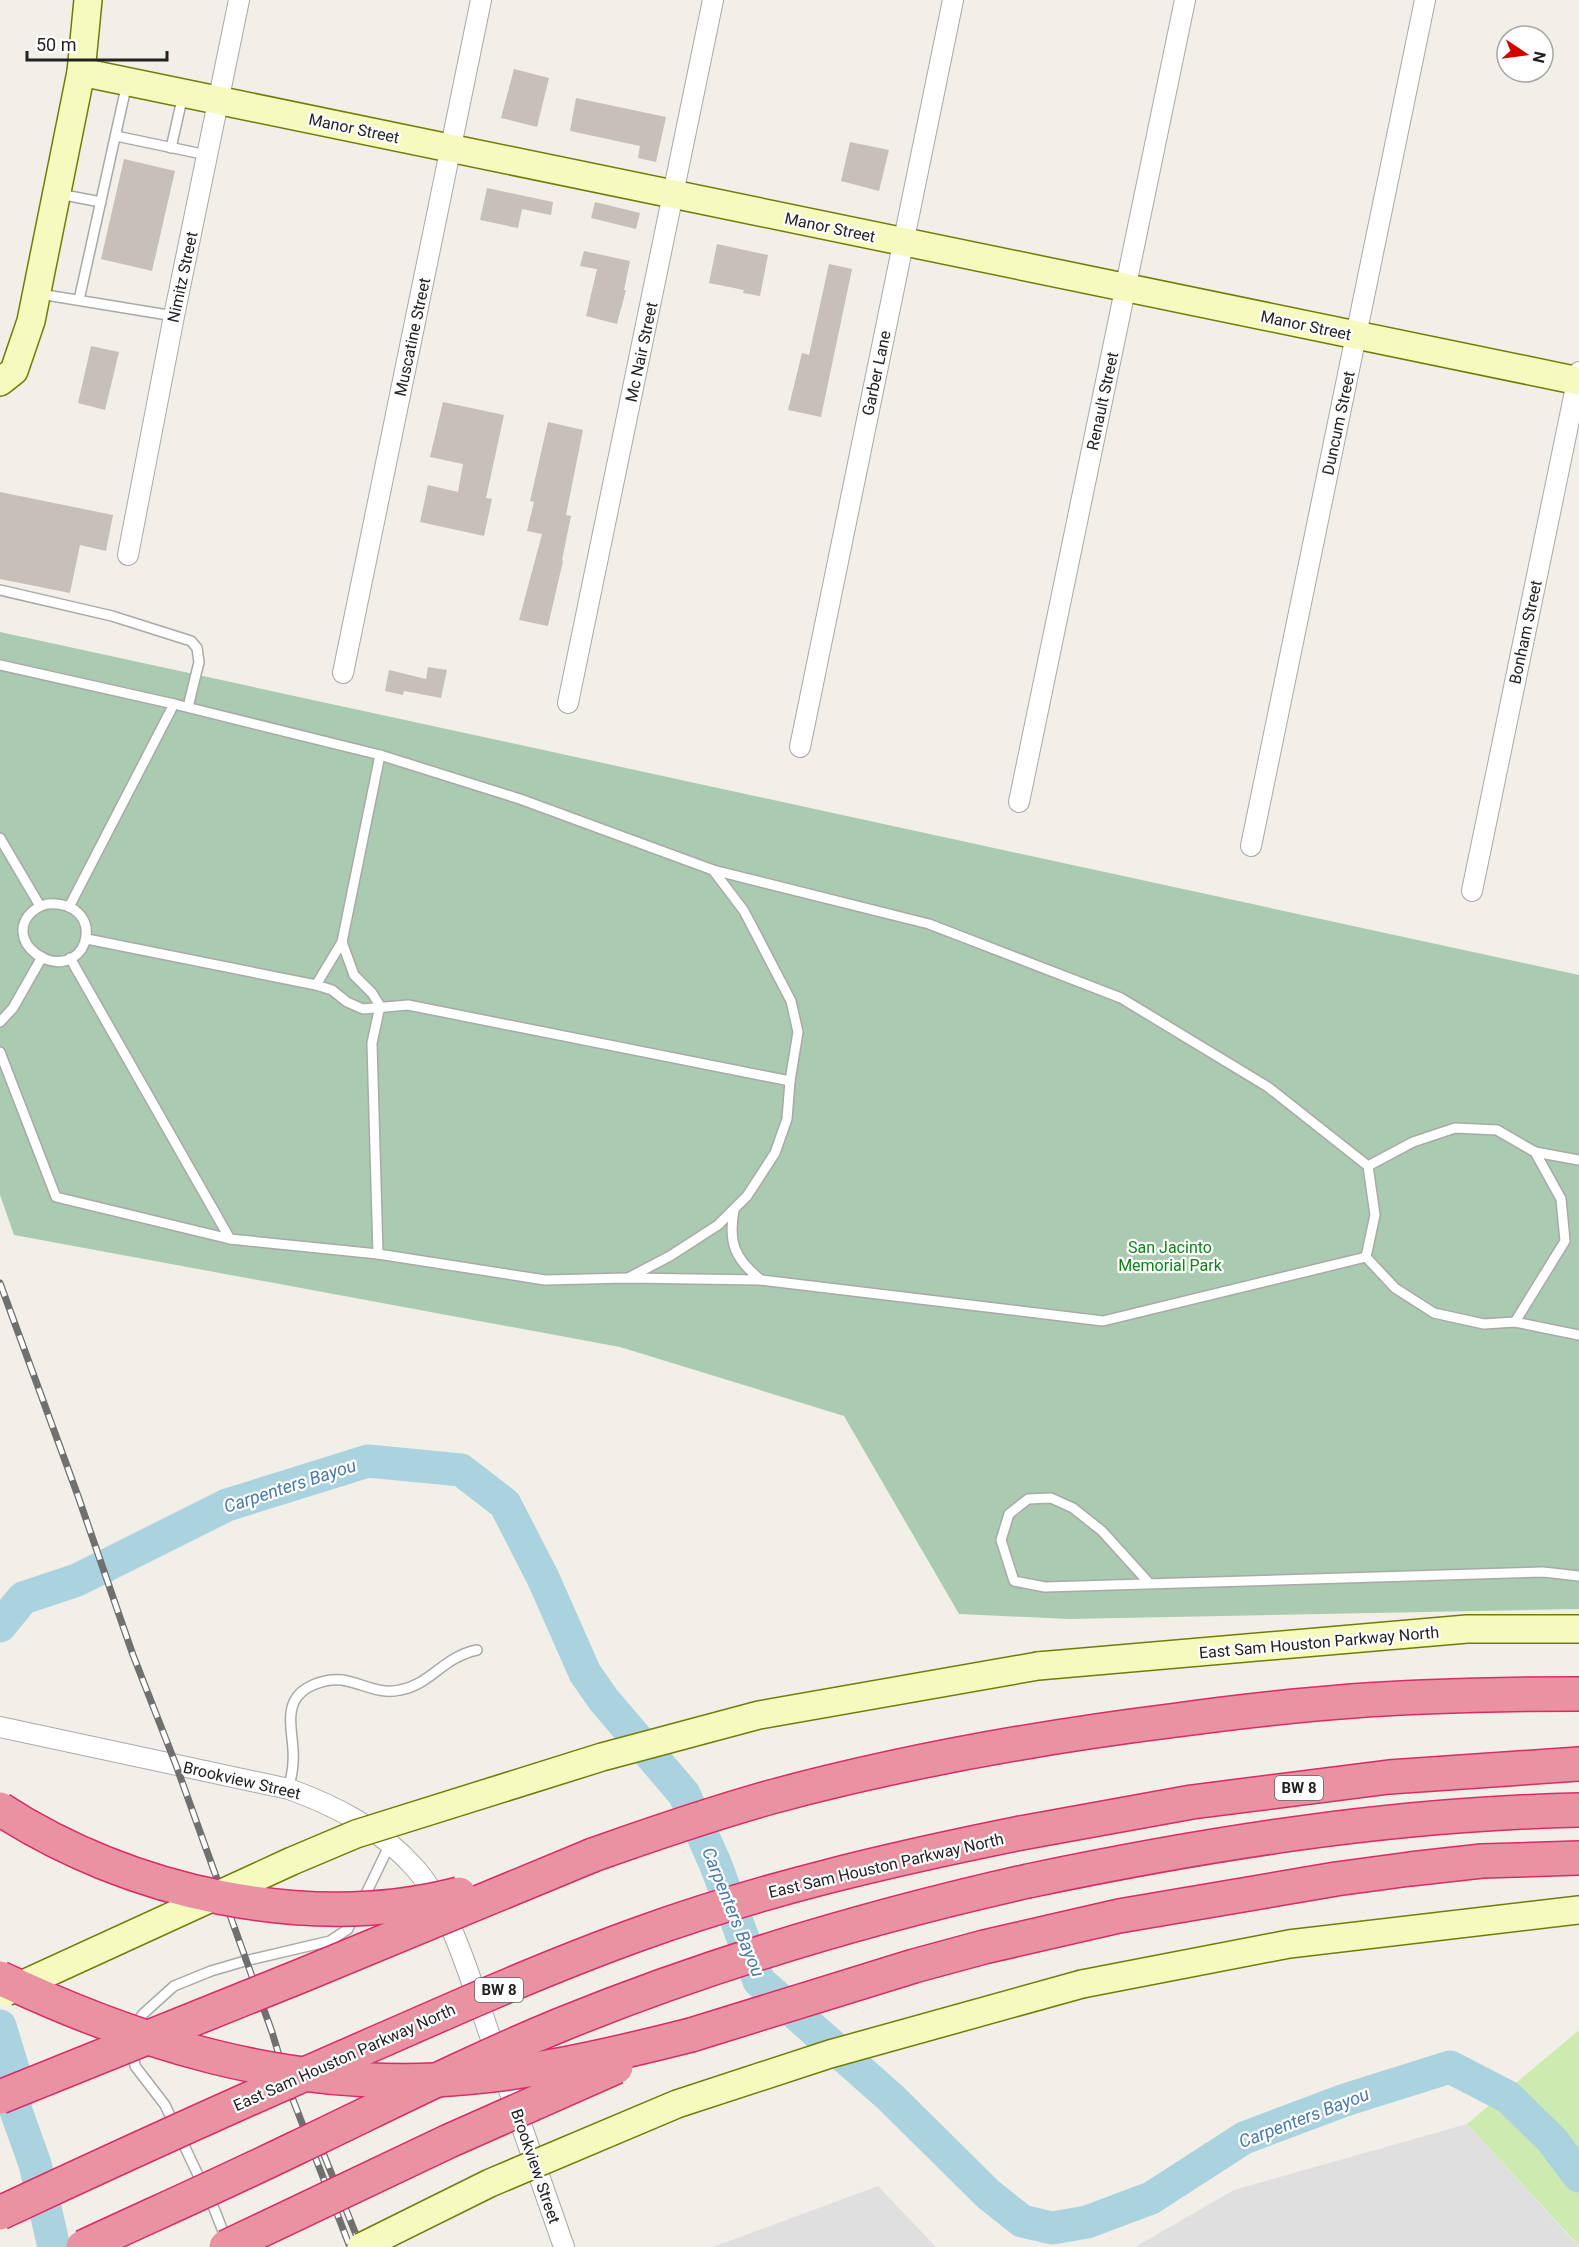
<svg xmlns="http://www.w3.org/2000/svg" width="1579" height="2247" viewBox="0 0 1579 2247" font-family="Roboto,sans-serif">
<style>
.residential{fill:#e0dfdf}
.grass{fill:#cdebb0}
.cemetery{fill:#aacbaf}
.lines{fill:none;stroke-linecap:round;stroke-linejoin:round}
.river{stroke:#aad3df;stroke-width:33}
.building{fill:#c7bfb8}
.lane-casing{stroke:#a9a9a9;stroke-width:12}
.street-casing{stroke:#a9a9a9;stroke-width:22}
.secondary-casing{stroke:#707d05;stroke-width:30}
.highway-casing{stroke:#dc2a67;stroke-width:36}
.lane{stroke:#fff;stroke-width:9}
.street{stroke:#fff;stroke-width:20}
.secondary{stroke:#f7fabf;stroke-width:27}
.highway{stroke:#e892a2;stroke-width:33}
.rail-casing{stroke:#707070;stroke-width:7}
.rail{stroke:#fff;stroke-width:4.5;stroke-dasharray:14;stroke-linecap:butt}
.secondary-bridge-casing{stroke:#707d05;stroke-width:30;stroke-linecap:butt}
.highway-bridge-casing{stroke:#dc2a67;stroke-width:36;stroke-linecap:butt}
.secondary-bridge{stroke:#f7fabf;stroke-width:27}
.highway-bridge{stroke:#e892a2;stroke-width:33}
.labels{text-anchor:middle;stroke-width:4.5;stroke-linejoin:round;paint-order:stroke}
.shield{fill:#fff;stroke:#646464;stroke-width:1.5}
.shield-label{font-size:15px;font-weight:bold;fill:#222}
.street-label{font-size:16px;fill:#222;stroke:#fff}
.park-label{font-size:16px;fill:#0c8416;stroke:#fff}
.water-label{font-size:18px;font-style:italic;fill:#4a7aab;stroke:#fff}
</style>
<rect width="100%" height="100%" fill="#f2efe9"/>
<g class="residential">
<path d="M1467 2124 1579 2247H1135L1234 2190Z"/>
<path d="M878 2186 936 2247H713Z"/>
</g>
<path class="grass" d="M1579 2030V2246L1467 2124Z"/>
<path class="cemetery" d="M0 632 1579 975V1609L1069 1619 959 1614 844 1416 620 1347 14 1235 0 1195Z"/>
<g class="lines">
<g class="river">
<path d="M0 1626 23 1598 77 1580 227 1505 368 1461 461 1470 505 1504 543 1578 585 1673 603 1699 684 1794 715 1863 759 1981 891 2098 988 2194 1022 2221 1052 2228 1087 2222 1151 2198 1244 2138 1345 2100 1450 2067 1508 2097 1552 2140 1579 2176"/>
<path d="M0 2026 14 2072 16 2111 35 2164 54 2247"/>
</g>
</g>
<g class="building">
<path d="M514 69 549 78 537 127 501 118Z"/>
<path d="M576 98 666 117 656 162 638 158 640 146 570 131Z"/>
<path d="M850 142 889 150 879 191 841 181Z"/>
<path d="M124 159 175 171 152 271 101 259Z"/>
<path d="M487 188 553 202 551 215 522 209 518 228 480 220Z"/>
<path d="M595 202 640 213 636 229 591 218Z"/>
<path d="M717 244 768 255 760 296 743 293 744 290 709 283Z"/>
<path d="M584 251 630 261 624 290H626L617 324 586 316 597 269 580 266Z"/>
<path d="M829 264 852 269 821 417 788 410 802 353 809 355Z"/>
<path d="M91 346 119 352 105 410 78 403Z"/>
<path d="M443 402 504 415 486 498 492 499 484 536 420 522 428 485 458 492 463 464 430 457Z"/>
<path d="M548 422 583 430 566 515 571 516 562 560 563 561 548 626 519 620 542 534 527 531 534 502 530 501Z"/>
<path d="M0 492 113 515 106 551 80 545 70 593 0 579Z"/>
<path d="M428 667 447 670 441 698 404 691 403 695 385 691 389 670 426 679Z"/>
</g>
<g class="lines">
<g class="lane-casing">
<g id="lane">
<path d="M116 136 207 155"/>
<path d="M171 148 183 95"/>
<path d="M59 194 101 202"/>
<path d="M40 294 174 316"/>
<path d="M79 300 127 83"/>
<path d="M0 590 112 616 191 641 197 648 199 662 188 707"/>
<path d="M0 665 174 704 380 755 520 799 713 870 744 911 791 1001 798 1032 790 1081 787 1119 775 1153 747 1196 718 1225 670 1256 630 1277"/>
<path d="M0 838 40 906"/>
<path d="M713 870 929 924 1121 998 1268 1087 1368 1166 1375 1215 1366 1257 1395 1288 1434 1313 1484 1324 1515 1322 1579 1335"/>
<path d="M47 904C108 900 91 979 43 958 35 954 27 947 24 938 19 921 32 908 47 904Z"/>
<path d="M69 907 174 704"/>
<path d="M87 939 316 985 332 990 347 1002 363 1009 408 1005 790 1081"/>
<path d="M342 942 354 975 372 993 380 1006 372 1043 378 1254"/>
<path d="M70 958 230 1239 378 1254 545 1280 628 1278 761 1280 1103 1321 1366 1257"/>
<path d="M316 985 342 942 380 755"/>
<path d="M0 1022 13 1008 42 957"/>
<path d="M0 1052 56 1197 230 1239"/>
<path d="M1535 1152 1579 1160"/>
<path d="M1368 1166 1413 1142 1455 1128 1497 1130 1535 1152 1561 1199 1565 1241 1515 1322"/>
<path d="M734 1210C728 1243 735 1259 761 1280"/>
<path d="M1149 1583 1102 1531 1073 1508 1051 1498 1028 1499 1009 1514 1001 1540 1014 1581 1045 1587 1543 1572 1579 1576"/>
<path d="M289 1789C290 1780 293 1771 293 1762 295 1743 286 1719 294 1702 301 1686 326 1678 342 1680 362 1683 379 1695 400 1690 430 1685 443 1657 477 1650"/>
<path d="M362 1902 390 1844"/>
<path d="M133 2027 143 2014 174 1986 211 1971 245 1961 330 1941 348 1929 355 1914"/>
<path d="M133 2049 135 2066 165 2105 215 2211 226 2239"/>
</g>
</g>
<g class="street-casing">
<g id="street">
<path d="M128 555 174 316 239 0"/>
<path d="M343 673 481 0"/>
<path d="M568 703 713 0"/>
<path d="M800 747 953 0"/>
<path d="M1019 802 1185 0"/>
<path d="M1251 846 1425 0"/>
<path d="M1472 891 1579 372"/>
<path d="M0 1727 289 1789C338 1807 379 1828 415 1868 451 1909 471 1981 489 2033 514 2104 539 2176 564 2247"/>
</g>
</g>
<g class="secondary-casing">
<g id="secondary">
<path d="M81 72 1579 381"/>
<path d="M0 382 14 371 31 321 81 72 88 0"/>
<path d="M1038 1666 1467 1629H1579"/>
<path d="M1082 1984 1289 1944 1579 1910"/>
</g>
</g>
<g class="highway-casing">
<g id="highway">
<path d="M1021 1833 1192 1802 1389 1777 1579 1764"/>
<path d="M593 1855C652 1834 711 1814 771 1797 904 1761 1040 1737 1177 1720 1258 1709 1340 1700 1423 1697 1475 1695 1527 1694 1579 1694"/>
<path d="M1028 1881C1209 1843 1393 1814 1579 1810"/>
<path d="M691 2035 914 1966 984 1947 1119 1916 1336 1879 1410 1869 1482 1861 1579 1858"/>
</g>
</g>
<use href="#lane" class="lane"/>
<use href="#street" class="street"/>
<use href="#secondary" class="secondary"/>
<use href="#highway" class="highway"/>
<g class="rail-casing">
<g id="rail">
<path d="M0 1283 78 1496 133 1655 176 1765 272 2032 290 2092 350 2247"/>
<path d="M324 2155 361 2247"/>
</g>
</g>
<use href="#rail" class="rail"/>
<g class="secondary-bridge-casing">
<g id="secondary-bridge">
<path d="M6 1992 292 1861 356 1834 602 1757 759 1715 1038 1666"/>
<path d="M361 2247 490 2183 677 2104 830 2054 1082 1984"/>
</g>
</g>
<g class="highway-bridge-casing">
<g id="highway-bridge">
<path d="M0 1809C129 1893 309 1933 459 1894"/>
<path d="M0 1978C140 2044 280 2087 436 2080 522 2076 608 2056 691 2035"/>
<path d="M0 2097 303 1975 593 1855"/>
<path d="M0 2213C128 2153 256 2095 385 2039 469 2002 553 1965 639 1934 763 1889 892 1859 1021 1833"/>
<path d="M83 2247C154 2214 226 2182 296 2148 384 2106 470 2062 560 2025 712 1963 868 1917 1028 1881"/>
<path d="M226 2247 449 2141 616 2067"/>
</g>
</g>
<use href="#secondary-bridge" class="secondary-bridge"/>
<use href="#highway-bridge" class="highway-bridge"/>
</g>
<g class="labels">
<g class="shield">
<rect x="1275" y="1776" width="48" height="24" rx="4.5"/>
<rect x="475" y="1978" width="48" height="24" rx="4.5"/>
</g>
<g class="shield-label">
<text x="1299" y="1793">BW 8</text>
<text x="499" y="1995">BW 8</text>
</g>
<g class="street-label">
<text transform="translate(354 128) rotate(12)" y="6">Manor Street</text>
<text transform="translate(830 227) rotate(12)" y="6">Manor Street</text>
<text transform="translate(182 277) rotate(-78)" y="6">Nimitz Street</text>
<text transform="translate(1306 325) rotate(12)" y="6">Manor Street</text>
<text transform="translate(412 337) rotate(-78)" y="6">Muscatine Street</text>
<text transform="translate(641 352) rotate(-78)" y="6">Mc Nair Street</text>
<text transform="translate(876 373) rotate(-78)" y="6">Garber Lane</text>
<text transform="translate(1102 401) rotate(-78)" y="6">Renault Street</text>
<text transform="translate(1338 423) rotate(-78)" y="6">Duncum Street</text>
<text transform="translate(1525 632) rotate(-78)" y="6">Bonham Street</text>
<text transform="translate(1319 1642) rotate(-5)" y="6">East Sam Houston Parkway North</text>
<text transform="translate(242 1780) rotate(13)" y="6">Brookview Street</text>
<text transform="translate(886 1865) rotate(-13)" y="6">East Sam Houston Parkway North</text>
<text transform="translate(344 2057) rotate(-24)" y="6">East Sam Houston Parkway North</text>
<text transform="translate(536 2166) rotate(71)" y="6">Brookview Street</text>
</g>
<g class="park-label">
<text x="1170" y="1253">San Jacinto<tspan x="1170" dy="18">Memorial Park</tspan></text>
</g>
<g class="water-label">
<text transform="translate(290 1486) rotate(-18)" y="6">Carpenters Bayou</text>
<text transform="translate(733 1912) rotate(68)" y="6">Carpenters Bayou</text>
<text transform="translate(1304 2118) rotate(-21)" y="6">Carpenters Bayou</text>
</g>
</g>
<g transform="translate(1525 54) rotate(103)"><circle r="28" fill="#ffffff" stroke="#a7a7a7" stroke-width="1.5"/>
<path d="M0-4.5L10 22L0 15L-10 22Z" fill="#d40000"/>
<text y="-9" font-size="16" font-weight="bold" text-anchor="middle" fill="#222222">N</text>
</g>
<path d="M27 51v9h140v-9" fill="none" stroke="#222222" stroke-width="3"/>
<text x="36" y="51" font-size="18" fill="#222222" stroke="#ffffff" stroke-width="4.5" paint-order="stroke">50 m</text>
</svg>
